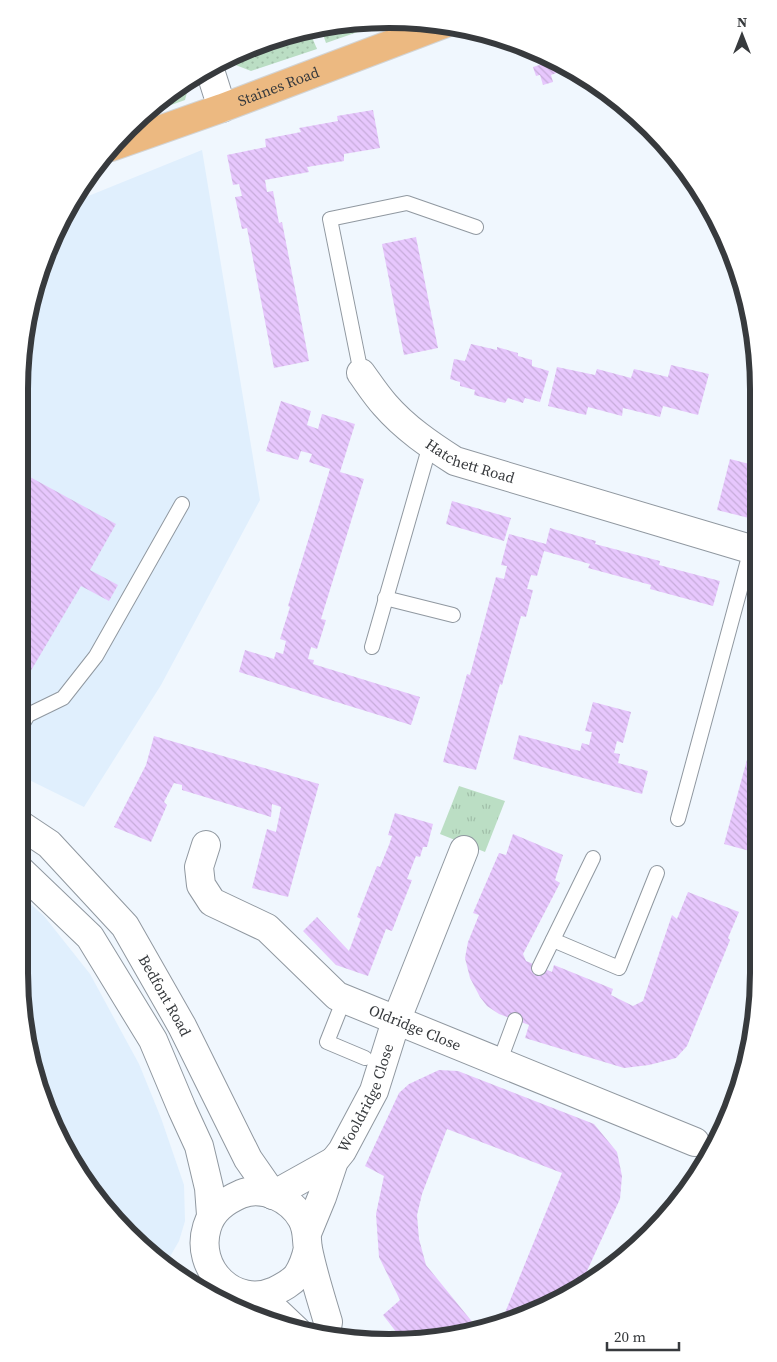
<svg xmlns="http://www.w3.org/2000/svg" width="777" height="1362" viewBox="0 0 777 1362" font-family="'Source Serif 4',serif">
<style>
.built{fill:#e0effd}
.grass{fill:url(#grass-dots)}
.park{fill:url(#park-tufts)}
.building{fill:url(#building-back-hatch)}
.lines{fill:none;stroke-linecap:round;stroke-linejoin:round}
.service-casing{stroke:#9098a0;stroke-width:16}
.minor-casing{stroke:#9098a0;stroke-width:30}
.tertiary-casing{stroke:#9098a0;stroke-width:30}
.primary-casing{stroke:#d3d4d4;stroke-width:30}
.service{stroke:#fff;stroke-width:14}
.minor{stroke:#fff;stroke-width:28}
.tertiary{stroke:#fff;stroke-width:28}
.primary{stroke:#ecb981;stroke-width:28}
.labels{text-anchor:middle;stroke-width:4;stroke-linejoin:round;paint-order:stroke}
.street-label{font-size:15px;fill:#373a3d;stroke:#fff}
.rim{fill:none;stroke:#373a3d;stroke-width:6}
</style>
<defs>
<pattern id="grass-dots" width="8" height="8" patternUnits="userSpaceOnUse" patternTransform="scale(1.25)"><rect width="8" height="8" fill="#bbdec4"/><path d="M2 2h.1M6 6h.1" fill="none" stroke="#a1bfa9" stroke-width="1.8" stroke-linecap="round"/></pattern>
<pattern id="park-tufts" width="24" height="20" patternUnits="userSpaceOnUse" patternTransform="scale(1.25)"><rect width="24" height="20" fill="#bbdec4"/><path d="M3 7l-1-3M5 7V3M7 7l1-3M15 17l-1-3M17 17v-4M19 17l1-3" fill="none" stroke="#a1bfa9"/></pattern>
<pattern id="building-back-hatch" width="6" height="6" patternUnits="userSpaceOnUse" patternTransform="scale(1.25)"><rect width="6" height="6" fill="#e7c7fd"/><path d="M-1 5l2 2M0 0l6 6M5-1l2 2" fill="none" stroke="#c7acda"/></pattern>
</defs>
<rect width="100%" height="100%" fill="#f0f7fe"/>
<g class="built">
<path d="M202 150 260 500 161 685 84 807 19 775 20 364 38 269 71 203Z"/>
<path d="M19 894 44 916 90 974 139 1064 161 1118 184 1185 185 1221 179 1241 168 1260 164 1264 95 1198 38 1092 19 973Z"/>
</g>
<g class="grass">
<path d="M388 19H395L326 43 320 26Z"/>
<path d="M308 28 317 49 251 71 233 64 229 56 247 47Z"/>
<path d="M191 77 185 100 141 116 183 81Z"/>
</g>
<path class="park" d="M459 786 505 801 485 852 440 834Z"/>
<g class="building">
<path d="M551 58 570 68 551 75 553 82 543 85 540 75 536 76 533 67 552 61Z"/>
<path d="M373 110 380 148 344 154V161L307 167 309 172 265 180 267 192 273 191 279 223 282 222 309 361 274 368 247 228 242 229 235 197 242 196 239 184 233 185 227 155 266 147 265 139 301 132 299 128 338 121 337 116Z"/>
<path d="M416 237 438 348 404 355 382 244Z"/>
<path d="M471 344 497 350V347L518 353V356L532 360V366L549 371 540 402 525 398 523 403 508 398 505 403 474 395 475 390 460 386V382L450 379 454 359 465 361Z"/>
<path d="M671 365 709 374 698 415 663 406 660 417 623 408 622 416 588 407 586 415 548 406 557 367 595 375 597 369 631 378 634 369 668 377Z"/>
<path d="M281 401 311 411 307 425 318 429 322 414 355 424 340 472 364 479 321 619 326 620 317 649 311 647 308 659 314 660 313 664 420 697 411 725 239 672 245 650 274 659 276 652 283 654 286 641 280 639 290 607 288 606 330 469 309 462 312 454 301 451 298 460 266 451Z"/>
<path d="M730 459 757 466V520L717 510Z"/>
<path d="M19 471 116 524 90 570 118 585 109 601 81 586 23 684 19 682Z"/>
<path d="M452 501 511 518 504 541 446 524Z"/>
<path d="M550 528 596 541 595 544 660 561 659 565 720 581 713 606 650 589 651 585 588 568 590 564 544 551 537 576 531 575 527 589 533 590 526 617 521 616 502 685 500 684 476 770 443 762 467 674 470 675 496 577 504 579 507 566 501 565 509 534 546 544Z"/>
<path d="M593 702 631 712 623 743 617 741 614 753 620 754 618 763 648 771 642 794 513 759 519 735 580 751 582 743 589 745 592 732 585 731Z"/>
<path d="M757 723V853L724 844Z"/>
<path d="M154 736 319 784 288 897 252 888 267 829 276 832 281 807 272 804 271 817 182 790V785L174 783 164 802 167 805 151 842 114 827 146 765Z"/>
<path d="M395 813 433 824 427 847H423L420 857 416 856 407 879 412 880 392 931 386 929 368 976 336 965 303 931 317 917 349 951 361 919 357 917 377 866 380 867 389 845 392 836 388 835Z"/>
<path d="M513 834 563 855 555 880 560 883 523 954 526 961 552 972 554 965 613 989 611 995 633 1006 643 1001 672 915 677 919 688 892 739 912 728 938 730 940 687 1046 676 1058 649 1065 624 1068 525 1038 529 1025 499 1014 487 1006 480 997 470 978 465 958 468 942 479 915 473 913 499 853 506 855Z"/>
<path d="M439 1070 458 1071 594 1124 617 1152 622 1176 620 1199 581 1284 508 1324 500 1325 562 1173 447 1129 422 1194 417 1215 419 1239 426 1265 478 1329 412 1342H404L383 1315 400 1300 379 1257 376 1214 384 1176 365 1166 399 1093 409 1084Z"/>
</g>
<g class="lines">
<g class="service-casing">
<g id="service">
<path d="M361 373 330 219 407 203 476 227"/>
<path d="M385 598 453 615"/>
<path d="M372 647 430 445"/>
<path d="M19 730 28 715 63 698 96 656 182 504"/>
<path d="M678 819 751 549"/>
<path d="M553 940 619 968 657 873"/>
<path d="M539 968 593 858"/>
<path d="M344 999 327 1042 365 1058"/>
<path d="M499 1063 515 1020"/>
</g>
</g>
<g class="minor-casing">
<g id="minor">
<path d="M209 67 222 108"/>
<path id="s1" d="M361 373C369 384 376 395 385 405 405 428 430 445 455 461L757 551"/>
<path id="s2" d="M206 845 199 867 201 885 212 902 267 928 337 996 695 1142"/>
<path d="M273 1195 334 1161"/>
<path id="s3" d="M308 1231 322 1197 334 1161 342 1151 374 1091 396 1021 464 850"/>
</g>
</g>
<g class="tertiary-casing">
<g id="tertiary">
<path id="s4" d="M19 824 49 844 125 926 182 1026 248 1159 273 1195"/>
<path d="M19 869 90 937 153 1040 182 1109 199 1146 209 1188 211 1215"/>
<path d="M308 1248C306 1258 303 1267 297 1276 291 1283 283 1287 275 1291 235 1309 194 1269 207 1227 212 1210 225 1201 241 1194 263 1185 291 1199 302 1219 308 1230 306 1237 308 1249 313 1274 321 1298 328 1322L326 1334"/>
<path d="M260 1296 297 1331"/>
</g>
</g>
<g class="primary-casing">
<g id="primary">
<path id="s5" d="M111 147 222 108 444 24"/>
</g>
</g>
<use href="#service" class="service"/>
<use href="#minor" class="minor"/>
<use href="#tertiary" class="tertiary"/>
<use href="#primary" class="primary"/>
</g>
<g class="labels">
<g class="street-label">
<text dy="5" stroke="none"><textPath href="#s5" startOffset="178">Staines Road</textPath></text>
<text dy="5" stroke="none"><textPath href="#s1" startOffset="144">Hatchett Road</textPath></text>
<text dy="5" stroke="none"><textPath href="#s4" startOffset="228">Bedfont Road</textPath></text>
<text dy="5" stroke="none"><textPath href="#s2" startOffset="304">Oldridge Close</textPath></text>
<text dy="5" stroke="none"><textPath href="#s3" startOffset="146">Wooldridge Close</textPath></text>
</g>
</g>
<path d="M0 0H777V1362H0ZM389 28H389A361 361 0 0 1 750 389V973A361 361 0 0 1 389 1334H389A361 361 0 0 1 28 973V389A361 361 0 0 1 389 28Z" fill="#fff" fill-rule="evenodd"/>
<path class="rim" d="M389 28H389A361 361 0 0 1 750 389V973A361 361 0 0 1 389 1334H389A361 361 0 0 1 28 973V389A361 361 0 0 1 389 28Z"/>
<g transform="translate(742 35)" stroke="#ffffff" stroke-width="4" paint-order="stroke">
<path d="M0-4L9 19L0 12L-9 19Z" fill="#373a3d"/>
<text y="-8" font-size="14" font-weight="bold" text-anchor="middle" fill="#373a3d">N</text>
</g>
<path d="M607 1342v8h72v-8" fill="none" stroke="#373a3d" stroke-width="2.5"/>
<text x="614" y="1342" font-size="15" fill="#373a3d" stroke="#ffffff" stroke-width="4" paint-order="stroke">20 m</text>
</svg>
